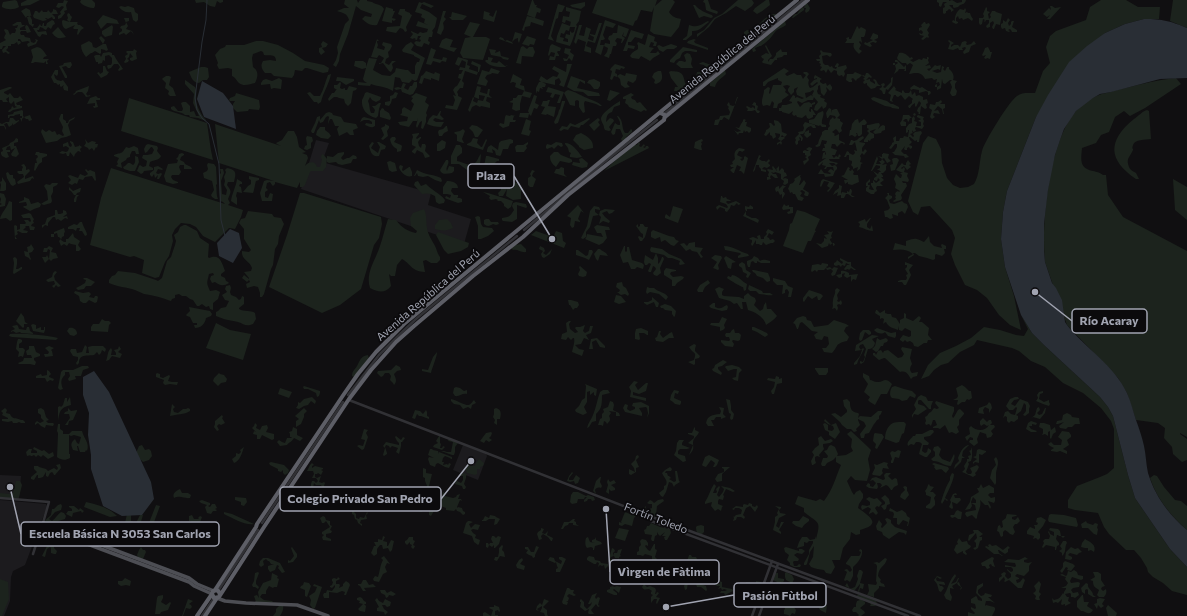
<svg xmlns="http://www.w3.org/2000/svg" width="1187" height="616" viewBox="0 0 1187 616" font-family="Commissioner,sans-serif">
<style>
.built{fill:#1c1b1e}
.green{fill:#1c231d;fill-rule:evenodd}
.water{fill:#292e35}
.lines{fill:none;stroke-linecap:round;stroke-linejoin:round}
.stream{stroke:#292e35;stroke-width:1}
.minor{stroke:#313135;stroke-width:2.5}
.major{stroke:#4d4e54;stroke-width:3.5}
.highway{stroke:#5d5e66;stroke-width:4}
.labels{text-anchor:middle;stroke-width:3.5;stroke-linejoin:round;paint-order:stroke}
.street-label{font-size:11px;fill:#a1a4b1;stroke:#0b0a0c}
.leader{fill:none;stroke:#a1a4b1;stroke-width:1.5}
.callout-dot{fill:#a1a4b1;stroke:#0b0a0c;stroke-width:1.5}
.callout{fill:#0b0a0c;stroke:#a1a4b1;stroke-width:1.5}
.callout-label{font-size:12px;text-anchor:middle;font-weight:bold;fill:#a1a4b1}
</style>
<rect width="100%" height="100%" fill="#100f11"/>
<g class="built">
<path d="M316 140 329 143 322 162 431 193 428 205 471 219 464 244 301 189Z"/>
<path d="M463 445 486 454 487 456 478 480 453 470Z"/>
<path d="M0 475 21 476 19 499 0 497Z"/>
<path d="M0 500 46 504 47 507 25 565 13 571 11 577 10 601 4 616H0Z"/>
</g>
<g class="green">
<path d="M15 0 17 1 19 7C14 10 7 10 2 7V5L3 2Z"/>
<path d="M27 0H40L30 5 21 6V3Z"/>
<path d="M64 0 68 1 66 5 67 10 64 11 65 13 61 18 58 19V16L61 14 60 12 64 7 62 6 59 8 56 7 58 3H63Z"/>
<path d="M81 0H92L95 3V6L94 8C90 8 83 6 80 2Z"/>
<path d="M195 0H223V2L220 3 217 1 215 7 210 6 204 2 196 3Z"/>
<path d="M345 0H357L358 3 360 0H367V1L372 2C376 5 382 4 384 9L377 25C370 26 367 23 362 19L365 16 371 17 372 14 361 10 356 6 348 34 340 54 339 61 336 67 333 65 336 60 338 53 337 47 345 24 349 20C347 13 343 13 337 11L344 8H349L344 4Z"/>
<path d="M532 0H533L535 5H537L536 7 541 9 540 13 537 12 535 18 544 21 543 26 531 22 530 26 525 27 524 31 522 30 527 16 535 18 527 15Z"/>
<path d="M597 0H657L655 6 662 0H673L675 2 669 12C672 17 676 18 681 19L679 27 671 37 654 34 650 31 654 7 652 12 641 10 637 20 635 21 633 26 592 13Z"/>
<path d="M704 0H708L711 9 717 11 718 12 717 14 708 11 706 10 705 3 703 2Z"/>
<path d="M738 0H752L754 3 752 6 745 11 736 6 726 13 715 19 709 27 697 37V34L704 30 714 18 722 14Z"/>
<path d="M766 0H769L770 5C766 8 762 12 757 14L753 11 755 8Z"/>
<path d="M937 0H949V1L952 0 957 3 962 2V0H966C965 4 963 4 960 5L958 7 954 8 953 7V5H949L954 10 951 12V10L949 9 947 11H946V13L944 14 943 13V8L945 7 944 4 947 2H943L941 7 939 6V3L937 2Z"/>
<path d="M1101 0H1126L1138 7H1160L1159 19H1144L1125 24 1105 33 1036 117 1007 191 1003 212 1001 239 1005 267 1014 296 1021 330 1010 325 999 315 987 298 977 290 965 285 955 265 951 254 955 238 952 230 930 206 921 207 918 215 913 212 908 201 923 143 928 136 936 139 941 149 942 163 947 178 953 185 960 188 968 187 974 184C980 174 979 162 982 151 984 142 1010 100 1017 96 1022 92 1028 93 1035 93L1043 71 1050 63 1046 47 1050 36 1056 31 1086 20 1090 7Z"/>
<path d="M1173 0H1187V28L1170 21Z"/>
<path d="M419 2 422 3 424 2 434 6 431 8 422 4 420 8 429 12 437 18 435 27 432 31 433 32 432 37H429L428 41 430 42 429 45 424 43 422 47 417 46 414 43 416 41 421 42H420L421 40 419 39 421 36H418L417 40 414 39 416 38H414L413 39 410 38 413 34 411 32V31L418 34 420 32 423 33 427 32 428 29 416 26 418 21 428 25 424 23 425 19 421 17 422 14 415 12Z"/>
<path d="M585 2V6L581 9 572 7 570 5Z"/>
<path d="M807 3 810 8 809 11 806 13 805 11 806 8H804V10L793 18H792L793 16 795 14H797L802 7 804 8 805 4Z"/>
<path d="M558 4 565 6 562 12H559L558 18 556 19 551 36 554 41 548 39Z"/>
<path d="M693 5H695C699 10 706 13 712 15L713 17 711 18 704 16 699 18Z"/>
<path d="M121 6 125 7 128 6 134 8 135 12 138 14V20L136 22 133 20 131 12C126 13 122 11 119 7Z"/>
<path d="M1050 6H1052L1055 8 1061 7 1050 19H1047L1050 15 1047 17 1043 14 1049 8 1051 10Z"/>
<path d="M386 7 393 9V11H395L392 18 396 19 394 21 392 20V23L382 21Z"/>
<path d="M566 7 581 11 579 21 576 25 577 26C575 32 573 40 570 46L556 42 557 36 562 23 570 26 571 21V22L566 20 565 23 562 22 563 16 569 17 570 12 566 11ZM570 27H575L574 32 572 33 570 31V35L566 34 565 38 568 39V42L563 41 564 38 560 37 561 33 564 34 566 30 569 31Z"/>
<path d="M986 7 987 8V11L990 12 988 14 989 19 991 17 990 15 992 11H995L996 12 1002 14 1000 25 996 24 994 29H993L992 27 994 23 993 21 990 23V27L987 28 986 26 989 23V20H986L985 22 984 21 985 20 983 19 982 24 980 25 979 23V18H983L984 16 983 14Z"/>
<path d="M26 8 30 10 31 15H32L30 16 32 20V24H34L33 27 29 24 27 17 30 16H27L26 18 21 11Z"/>
<path d="M965 8 966 10 965 13 967 12 968 13H970L971 16 973 19 972 21 968 18 963 20 962 18 959 19 958 16 956 18V21L958 22V23L956 24 952 22 953 20 955 21C954 17 957 11 960 9L964 10Z"/>
<path d="M53 9 56 10 58 14H52L55 17V19H53L52 17 48 19 46 18H45L47 20 43 21 34 18 33 16 35 11H37L39 13 42 10 43 12H47L48 10 51 13 53 11Z"/>
<path d="M400 9H405V11L410 13V14L412 15 406 27 407 31 405 32 403 29 400 28 396 33 386 31 387 27 400 26 402 16 398 14Z"/>
<path d="M496 10 497 11 494 22 483 19 484 11 490 13 489 15 493 17Z"/>
<path d="M443 11H446L444 17 446 19 443 23C445 30 443 29 441 35L437 33Z"/>
<path d="M452 12 467 16 463 20H452L449 17H451Z"/>
<path d="M68 13 70 14V15L72 17 70 22H78L77 23 78 25H80L84 28 81 30 78 35 77 34 78 29H74L73 28 75 25 66 29C63 28 62 25 62 21L63 20 70 22 67 20 68 18 67 15Z"/>
<path d="M773 14H776L777 16 746 39 744 37V32L747 30 754 31C758 24 765 17 773 14Z"/>
<path d="M103 15 117 20 119 24 107 23 101 29 97 22Z"/>
<path d="M124 18H129V21L126 22 128 26 126 29 132 31 134 35 131 31 126 35 124 33 119 35V33L122 31V29L120 28 121 26 125 25 126 23Z"/>
<path d="M1008 18 1010 20 1008 23 1009 26 1011 24V22L1012 21H1014L1012 27 1017 30V32H1012L1011 30 1010 29 1008 30 1010 31 1009 32 1006 31 1005 28 1002 29 1001 27V24L1003 23V20L1006 22Z"/>
<path d="M52 20 54 21 55 24 53 25 51 29 48 27 46 30 44 29 43 28 40 27 39 30H37L38 32 46 31 47 34V35L42 34 40 37 38 36 33 28H37L40 24 41 26H42L43 23H44V26H46L47 23Z"/>
<path d="M605 20 616 24 613 28 606 26 603 35 605 39 603 40H601L600 45H604L601 55 595 52Z"/>
<path d="M708 21 709 22C703 26 699 32 692 31V35L686 40H683V39L687 36 689 25C698 28 700 25 708 21Z"/>
<path d="M785 21 786 25C782 28 777 29 775 32 770 39 768 41 761 46H760L755 48 756 51 753 52 752 49Z"/>
<path d="M17 22H21L22 25H25L24 26 20 28V30H26L25 27 26 25 28 26 31 32 27 33 26 31H21L20 33 21 35H24L25 37 30 38 31 42 34 43 36 41 35 39 38 40 36 44 28 47 27 44 30 42 28 41 22 42 20 39H18V41H20L21 43 18 45 17 42 14 44H11V46H8V48L6 50 10 53 8 54 6 52 3 53 2 50 6 46H3L2 49H0V43L6 40 4 38 5 35 6 34 4 30 5 29 8 30 10 35 12 33H15L16 30 15 28H17L18 25 14 26 12 25Z"/>
<path d="M470 22 480 24 473 37H486L490 39 483 60 463 58 460 53 465 38 471 37 464 34Z"/>
<path d="M924 22H925L926 24 929 23 930 25 927 30 929 33 928 35 929 37 928 38 927 37 923 40 921 39 924 36 920 35 919 33 922 34 923 32 921 30 919 31V28L922 27 921 25Z"/>
<path d="M599 23H602L595 43 588 41 586 46 591 48V53L584 51 586 42 578 39 576 44 574 42 579 25H582L579 35 584 36 586 27 591 29 588 39 593 41 594 37 590 35V34L595 35Z"/>
<path d="M112 25 113 27 112 35 105 37 102 34V31Z"/>
<path d="M618 25 629 29 626 37 623 36 624 32 622 36 625 38 622 43H621L622 39 617 38 615 41 617 43 616 46H613L611 54H610L609 58 604 56 607 52 608 48 604 46 605 43 610 44V41L608 39 609 36 612 35 613 33H617Z"/>
<path d="M857 26 858 27 859 29 861 27 865 29 866 30 865 35 864 37H861L862 43 860 41 859 42 861 45 859 49 862 51 859 54C856 51 852 48 854 43H845L847 40 846 38 849 37V39H851Z"/>
<path d="M58 27 66 37C59 39 57 39 52 33Z"/>
<path d="M631 30 644 34 642 39 635 37 631 42H628V45L635 46 634 49 628 48 627 51H623Z"/>
<path d="M515 32 522 34 519 43 518 41V38L515 39 512 42 513 44 499 39 500 37 503 38 505 41 507 40 512 42Z"/>
<path d="M873 33 878 35V38L874 40 877 41 876 43 873 42 870 43 872 46 870 47 864 44 865 42 867 43 873 40 870 39Z"/>
<path d="M648 34 655 37 654 41 657 42 656 46H653L654 43 651 42 649 47 654 48 652 50 650 53H656L658 51 660 54 653 58 650 61 641 56 639 59 632 58 630 56C632 52 635 51 638 49V45L637 44 638 42 645 45Z"/>
<path d="M101 36 105 40 103 44H106L108 50 106 51 105 50 101 49V53L100 54 95 51 92 53H91L86 57C83 53 81 50 81 45L89 41 92 43 93 47 96 48 103 44 99 38Z"/>
<path d="M527 36 536 39 534 45 530 44 529 46 522 44Z"/>
<path d="M446 38 453 40 450 47 457 48 454 52 439 47 442 40Z"/>
<path d="M377 39 379 41H377V42L378 45 377 48 384 50 385 47 382 45 383 42 391 44 392 46 390 50 388 52 389 57 386 59 385 63 389 65 392 61H396L392 64 393 68 391 72 389 71 383 63 379 64V63H381L384 58 379 55 377 58 371 57Z"/>
<path d="M694 39 696 40 694 41 695 43 708 48V50L687 43 688 41Z"/>
<path d="M949 40 954 43 951 45V47L954 45H958L960 47 962 42 965 41 967 42 966 44 967 45 971 44 974 41 976 44 971 46 969 52 964 54 963 52 966 48 965 47 962 48 963 50H959L958 48 953 50 948 49 950 43 948 41Z"/>
<path d="M256 41H263L278 45 293 53 305 61 324 65 329 68 328 72 323 73 307 68H305L302 71 295 70 294 75 292 78 274 76 271 73H265C262 69 260 66 263 61L270 60 276 61C276 53 269 56 264 55L263 52 261 51 253 54 252 58 253 67C259 71 258 77 255 83 250 84 244 87 239 83 236 80 236 78 232 76V69L228 68 219 69 217 65 218 63 215 55 220 49 225 47 226 45H244Z"/>
<path d="M323 41 328 44 326 47 322 48 325 52 321 55 319 52V48L322 47 321 44Z"/>
<path d="M411 42 414 45 411 50 425 58 417 80 415 81 411 79 412 80 409 83 402 82 400 78 395 77 393 91C385 86 379 87 371 84L370 86 358 85V82L367 83 364 81 363 79 366 68 362 69 354 66 355 61H363L366 63V67L369 58 377 59 373 70 382 75 390 76 395 72 396 68 406 70H408L412 74H415V66L417 62H419L420 59 414 56V55L403 52 402 50 406 45Z"/>
<path d="M552 44 561 48 560 51H558L557 52 559 55V56H556L555 60H549L550 56 554 57 555 53 551 52 549 56 548 55 550 46Z"/>
<path d="M671 44 677 46V47L674 49H667L663 52 659 50 657 46 659 45 663 47Z"/>
<path d="M766 45 772 56 768 60V62L770 59H773L776 55V53L781 49 782 52H787V55H784L782 57 777 58V60H775L771 65 763 63 762 62 764 59 762 58 761 56 766 53 769 54 765 46Z"/>
<path d="M523 46 527 49 529 47H533L535 52 533 57 522 56 521 64 516 63 521 47Z"/>
<path d="M37 47C43 48 44 52 47 56L44 57 43 59H49L47 61 48 64H46V61L44 63 35 62 33 63H31L33 57 31 50 32 49Z"/>
<path d="M683 47 697 50V52H695L690 51H685L682 53 680 58 676 60 674 63 670 62V60Z"/>
<path d="M988 47 990 51V52H992L990 59 987 58 986 59 984 58 986 55 983 56 982 55 984 51 985 48Z"/>
<path d="M431 48 436 50 433 58 442 60 443 57 447 58 446 62 442 61 440 63 433 61 431 65 426 64Z"/>
<path d="M565 48 571 49 570 52 574 55 572 61 569 58 567 61H564L563 58 567 59 569 55 564 53Z"/>
<path d="M134 49 137 51 136 53 137 59 132 61 130 60V58L133 57 130 53 129 57 127 59 129 60 128 62 125 63 124 62 126 59 125 56 128 54 126 52 127 51H133Z"/>
<path d="M489 49 496 50 495 53 500 51 501 56 509 58 508 60 503 59 501 57 491 55Z"/>
<path d="M821 50 823 52 831 53 832 55 830 57 827 55 822 56 823 63 825 65H828L830 67 832 66 833 68 836 69 837 67H835V66L837 63 839 64 838 67 846 65 847 68 844 71 845 74 844 76 843 77 842 75 839 76 837 74V71L834 70 831 73 828 69 826 73 824 70 821 71 820 70 822 67 820 66 821 64 819 63 820 61H817L816 59H820L819 56 821 54 820 51Z"/>
<path d="M109 52 112 53V55H114C116 60 120 64 123 69L119 71 118 70 120 67 118 64H114L111 68 108 69 107 66 108 65H111L112 63V58L109 55 105 56V61L103 60 102 63 98 64V62H96L94 56 96 55H100L101 57 103 53Z"/>
<path d="M687 53 690 54 692 59 691 64 693 68H681L676 64 679 61H682L685 62 686 61 684 55Z"/>
<path d="M899 53C904 52 907 55 910 58L912 57 913 59 910 60 913 62 919 59 922 60 923 58 927 59V57H928L929 58 928 60 929 63 925 66 930 65 931 68 927 69 929 71 935 65 937 66 941 65 940 70 938 69 932 71 937 73 941 72 942 66 944 67V68L943 69 945 71 947 67H949V69C952 71 955 76 953 80L957 81 955 84V88L957 91 956 95 954 96H952L950 93 952 87 950 82 952 80H950L945 84 943 83 942 79 941 88 937 90V87H935V85L937 84V87L940 85 939 82 936 83 937 79 934 80 932 78 925 79C921 71 916 73 909 74L913 65 910 63 907 65 906 63H902L898 60 897 58Z"/>
<path d="M458 57 468 60 467 65 470 66 469 69 478 72V67L471 64 472 61 481 65 479 72H478L477 75 465 71 462 81 464 83 463 88H460L457 92 458 94V96L462 98 457 110 445 108 446 105 453 106 455 100 453 95 456 96 453 90 455 87 457 86 461 79 458 78 459 74H461L463 70H459L460 67 465 68 466 62 462 60 459 66 455 64Z"/>
<path d="M488 57 493 58 491 62 497 63 499 61 505 66 508 65 505 67C498 67 490 67 485 61L486 60H488Z"/>
<path d="M895 60H897L904 67 906 65V71H904L905 69H899L898 71 894 74 896 69 895 65H893V63H895V65L898 63 897 62H895Z"/>
<path d="M71 62 72 65 70 68H68L66 66 62 67 67 76V78H65L59 66 63 65 64 63Z"/>
<path d="M703 62 711 65C712 70 714 71 710 76H705L695 81 697 72 709 71 704 65 699 64 700 63Z"/>
<path d="M567 64H572L564 87 559 85 561 82 559 78 555 80V85L542 82 546 84 545 87H542L543 89 540 88 539 92 537 91 536 94V88L539 82H541L539 80 541 76 547 80 553 76 557 77 559 73 552 69 554 66 566 72Z"/>
<path d="M615 64 625 67 624 69 621 68 620 70 616 69 615 73 617 74V77L614 76 612 80 610 79 612 71 610 70 611 68Z"/>
<path d="M103 66H105L107 71 109 72 107 75 101 78 97 73 99 72 100 74 103 72Z"/>
<path d="M201 67H205L208 68 209 77 207 80H203L199 83C193 83 191 77 189 72Z"/>
<path d="M491 68 500 71 498 74 492 73 491 74 487 75 485 78 488 81 486 86 477 84 482 70 489 72Z"/>
<path d="M784 68 789 71 785 74 787 76 794 73 797 75H801L803 79 806 75 803 73 804 72H807L809 74 807 77 809 80C808 83 808 85 810 88L813 87 818 83 817 82 812 86 810 84 814 80 817 79V78L814 79V77L815 75 822 79 820 80V82L823 84 826 83 827 86 830 84 832 87V89L830 91 826 87 827 91 824 96 821 93 820 85 818 86V89L817 91 818 94 821 95 820 97 822 98 825 99 824 101 827 103 826 107 823 109 822 106 817 111 814 110 815 106 818 102 812 95 814 91 813 90 810 92 805 93 806 98 811 95 814 97 813 100H808L802 103 798 101 797 102 800 107 804 103 809 102 812 104V103L815 102V104L812 105V107H810L809 111 811 112V109H812L816 115H813V117L809 119 807 118 806 115 802 118 797 117 796 115 794 116 792 114 793 111 789 114 782 112V111H779V108H781L782 105H786L792 103V102L789 101 793 95 795 96V98L797 97 802 99 804 98 797 95 796 91 798 87 794 89V92L791 95 788 91V89L790 86 787 85 783 86 786 90 785 92 789 95 782 100V102L778 104 777 108H773L774 103 772 101 770 106 767 105 763 106C760 101 764 96 764 90L768 87 770 88 769 93 770 94 773 85H781L782 82 778 80V78L768 82 765 86H763V82Z"/>
<path d="M55 70H58V74L57 76 54 74C55 79 56 80 61 81L63 80 68 87V91L64 90 63 87 64 85 61 87 60 86V84L58 85 56 83H54L51 77Z"/>
<path d="M725 70 726 74C722 78 716 81 715 87L710 86V83Z"/>
<path d="M426 71 434 74 435 72 440 74 439 81 431 78V80L424 78 422 84 419 83 421 76 423 75Z"/>
<path d="M658 71H661C663 77 663 82 656 84L654 83 655 80 652 77 654 73Z"/>
<path d="M671 71C680 72 683 71 685 83L686 84 685 88 677 91H674L675 87H678L671 78 669 72Z"/>
<path d="M855 72 862 75 859 78 857 79 856 81 853 78 851 79 852 80V82H849L846 80 847 74H853Z"/>
<path d="M626 73 637 75 636 80 633 83 628 81 627 84 630 87 625 88 621 85 620 79 617 76 620 74 625 76Z"/>
<path d="M866 73H868L872 77 871 78 869 77 866 80 870 79V81L875 84V82L873 80 874 79 876 80 878 84 881 86H877L875 88 871 89 867 85V83L864 84 863 82 865 80 863 79 865 77 862 76 863 75 865 76Z"/>
<path d="M331 74C329 85 323 92 321 102L318 104 317 102H314L307 93 310 92 314 96H320C324 89 325 82 328 75Z"/>
<path d="M513 74 522 79 520 85 524 86 525 91 515 87 516 83 513 82 510 83Z"/>
<path d="M166 76H169L171 77 169 85 173 88 176 96H170L168 94 169 91 165 88 166 83 162 79 163 78Z"/>
<path d="M571 76 585 81V84L580 81 577 88 599 93 600 96H588L583 92 574 91 567 87Z"/>
<path d="M337 77 354 79V81L346 85 340 81H336Z"/>
<path d="M893 77 892 85 888 90 886 89 885 94H883L882 91 879 89 882 87 881 84 884 83 885 85 883 87 885 88 891 82V78Z"/>
<path d="M279 78 282 80 281 89 274 88 271 89 270 84 261 85V83L263 80 266 79 272 81Z"/>
<path d="M1176 78 1181 84 1145 108 1130 116 1124 111 1115 117 1109 132 1101 135 1096 143 1082 148C1081 160 1079 168 1093 171 1097 172 1099 172 1103 175H1106L1108 195 1123 217 1187 251V437L1180 433V434L1187 439V460L1182 462 1173 454 1172 447 1164 438 1165 428 1158 423 1136 420 1127 393 1118 378 1067 325 1045 262C1041 223 1049 141 1076 111 1082 104 1091 98 1099 95 1103 93 1109 93 1113 91 1134 86 1154 80 1176 78Z"/>
<path d="M594 79 600 82V86L598 89H594L590 84 587 83 589 80Z"/>
<path d="M185 80C189 82 191 85 195 87 197 91 196 95 196 100 197 107 201 115 206 120V121L198 118 190 117 189 115H185C181 111 175 113 171 109V107L174 106 178 111H182L183 109 181 103 183 102H186L190 106V112L194 111 196 116H199L193 103 194 94 185 84Z"/>
<path d="M340 82 341 83 340 88 342 89 345 88V90H347L349 86 357 88 356 90 353 91 351 103 348 106 345 103 344 99 339 98 337 97H334L329 101 328 99 332 93H334L336 90H337L334 88V85H337Z"/>
<path d="M414 82H417V87L413 94 410 95 402 92 401 89 396 90 394 88 398 87 401 88 403 83 406 84 404 88 408 90 410 86H412Z"/>
<path d="M89 86 88 91 86 94 88 96 89 95 91 96 86 97 84 94 82 92H78L74 95 73 94 75 93 76 91Z"/>
<path d="M477 86 481 87 480 92 487 94 488 89H490L489 95 492 98 487 97 486 101 490 103V108L481 106 480 107 476 105 472 107 470 112 468 110 473 97 474 98 473 101 477 103 478 100 483 101 485 96 479 95V99L474 97Z"/>
<path d="M894 86 896 89 895 90 902 93V91L903 90 905 93H909L911 90 910 88 914 85 920 88 922 87 928 91H930L931 93 929 95H928V92L926 91 919 93V90L913 89 911 90 912 95 915 92 916 96 919 95 923 97V100L927 99 928 103 926 104 927 108 925 109 921 106 920 114H918L919 113 917 111 918 108 920 106 921 103 919 101 916 107 915 106V103L912 105 910 108H909L908 106 912 103V100L913 99 909 96 905 100 901 95 898 97 896 96V95H894L892 100 893 102 890 101V99L891 95 888 93Z"/>
<path d="M9 87H11L12 88 4 92V93L8 95 10 93 14 98H18L20 96 23 100 16 103 17 105H20V106H22V108L13 110 10 112H8L9 110 11 109 12 106 14 108 17 107 15 106 14 101 11 104 9 102V97L6 99 8 102H3L2 100H0V90Z"/>
<path d="M548 87 564 92 560 103H557L560 95 555 94 553 98 550 97 552 93 546 92Z"/>
<path d="M568 90C576 92 580 95 587 98 593 101 597 101 602 106H600L596 104 585 101 584 103 585 112 583 113 579 107V101L577 100 575 101V106L570 105 564 93 566 91Z"/>
<path d="M610 90 620 93 610 101 607 100Z"/>
<path d="M524 91 532 93 530 98 522 96 520 104V110L516 111 512 109 513 103 509 102 513 100V98H516L518 95H522Z"/>
<path d="M367 92 381 97 380 100 376 102 372 100 370 97 368 101C370 105 369 109 371 113H374L375 110 372 106H375L379 103H381L379 109 378 116 376 118C367 116 361 109 362 100 363 98 364 96 365 93Z"/>
<path d="M395 92 398 93 396 98 392 99 391 103 389 106 385 105V102L390 101V96L393 95Z"/>
<path d="M236 93 259 100 260 107 259 110 249 109 248 111 237 112 233 108V104L235 101H230L229 100 230 98 235 96Z"/>
<path d="M416 93 427 97 425 102 429 105 426 113 427 115 426 118V122L423 129 421 128 422 121 420 122 417 128 416 126 418 118 417 121H413L409 127 400 125 398 122 407 121 408 117 400 115 402 113V109L404 107 411 111 414 104 411 101 413 98 411 97Z"/>
<path d="M631 93 634 95 631 97 632 99 635 100 637 103 640 102 641 103 647 110 646 111 644 110 641 112 629 107 628 105 625 103 626 99H623V97Z"/>
<path d="M534 95 537 96 535 103 539 105 537 109 534 108 531 116 529 114 528 118 519 117 520 113H529L528 111Z"/>
<path d="M96 96 98 98H100V100H96L98 107 94 108 93 106H95V103L87 104 90 98Z"/>
<path d="M737 97H738L729 120 724 117 722 120H720L718 125H714L715 120 719 119 720 116 729 115 730 112 728 108 729 107 727 105 728 103 729 102 730 105 733 106 735 105V103Z"/>
<path d="M874 97 887 101 891 104H893L899 107V109L892 108 891 107 885 106 872 100 871 98Z"/>
<path d="M129 98 207 123C209 135 210 148 213 160L121 131Z"/>
<path d="M548 100H550L548 106 556 107 554 117 547 114 546 115 541 114 545 107 541 106 543 101H547Z"/>
<path d="M941 100 942 102 940 104H945V108L943 109 944 114H943L942 109 938 106 934 111 938 110 940 114 934 113 933 115 935 117 932 119 930 117 932 110 929 108 930 104 935 105 936 102H938Z"/>
<path d="M562 101H565V102L558 123 555 124 554 122 558 114 559 110 560 109Z"/>
<path d="M620 101V105L614 107 612 112C606 114 607 117 606 122L610 118 613 119 614 121 609 127 611 130 609 131 605 130 604 128C604 124 601 122 601 119 601 113 615 104 620 101Z"/>
<path d="M754 102 756 103V105L758 106 757 110 760 111 759 113H757L755 110 752 111H747L748 109 746 107 747 106 751 108 753 107 755 109V106L752 105Z"/>
<path d="M382 108 384 109V110L389 113 391 118 390 120 380 117V111Z"/>
<path d="M829 108 831 109 832 113V110L835 109H837L840 115 837 118 840 119V121L843 123 841 128 842 131 839 133 838 131 836 129 832 132 835 134 834 135 835 136 839 134V140L845 143 844 145 843 143H841L837 147 835 144H832L831 148 837 150 835 155H832L833 157 834 158 836 156 838 157 839 154 841 156 839 158 840 159H829L830 161 838 163 836 165 834 163H829L832 166 835 165 837 167V169L835 171 833 176 825 177 824 174H818L821 169 824 173 830 174 831 173 828 172 829 170 831 169 834 171 833 167H827L826 169H824L826 166 822 165 823 162 819 166 818 165 819 163 822 161 826 158 822 159 823 153 825 152V155L826 154 825 151H822L823 148H825L824 144H826L827 141 822 140 820 146 817 147 815 146 818 144 819 140 822 134V132L825 130H828V128L830 126 829 124 830 120 833 117 834 119 836 118 835 116 830 115 828 118H827L826 113Z"/>
<path d="M22 110 23 111V116L24 117 30 115 32 120 29 121 28 119H26L24 117 22 119V122L20 118H22V116H20V114L15 115 14 116H10L9 118H8V115L13 114 14 112Z"/>
<path d="M1147 110 1149 111 1151 139C1145 140 1135 139 1133 145 1131 151 1135 147 1132 152 1129 158 1126 159 1129 167 1130 170 1133 171 1136 173 1137 175 1138 177 1139 179H1136C1108 160 1107 141 1134 119 1139 116 1141 112 1147 110Z"/>
<path d="M440 111H441L440 115 444 119 442 120 435 118 433 120 436 122H444L441 127C436 127 431 126 427 124L429 119 433 115 437 116Z"/>
<path d="M823 111C825 115 821 119 822 124L826 125V127H822L820 125 819 126 809 123V120L814 119 818 113Z"/>
<path d="M329 112 332 113 333 115 341 117 344 122 356 124 358 128 353 130 354 135H350L347 132 339 136 337 129 339 126H335L332 119H330L328 124V123L329 117 328 116 326 117 323 122 320 123 319 120 314 133H312L311 131 315 123 317 117 320 116V120L326 113Z"/>
<path d="M915 113 916 115 914 116 915 119 914 121 917 122 916 126H921V122L918 121 921 119 917 117V116L918 115 924 117 923 119 924 121 923 124 924 126 922 129 916 127 915 128 916 131 913 132V130L912 132 913 133 910 134 913 137 914 136 913 134 915 132 921 131 922 133 920 136 919 142H917V140L915 141 910 137H909L910 140 912 142 909 145 912 146V148L910 149 909 147 907 148V150H905L904 149 905 146 901 151 904 154H906L909 157 905 158 904 156 895 155 892 152H894L897 147V144H895L891 149 889 148 892 144V143L894 142 893 138 896 136V141H899L900 138H903L904 136 908 137 909 130H908V132L906 133V128L909 124 912 123V118H910L909 121 908 122 907 119H905L903 121 906 122V126H901L900 123 902 120 903 115H909L912 118 914 116 913 114Z"/>
<path d="M61 114H63V119L66 121V123H68L69 120 75 117 74 119 70 121 68 125 71 135 66 137 61 138 57 141 46 143 41 132 42 129 46 132 49 130 51 131 52 132 55 131 57 135 59 134 63 136 64 135 62 131 63 127 59 119Z"/>
<path d="M506 115 510 116 511 115 516 116H514L513 119V120H516L515 122H510L509 126 503 128 499 125 500 123 504 124 505 117Z"/>
<path d="M617 116H618C624 121 621 128 625 133H628L631 129 632 130V132L626 137 625 143H623L621 139 623 136 620 129H616L615 134 613 135 612 134 611 132 615 123 618 125H620V122Z"/>
<path d="M364 117 375 120V126C371 129 369 126 365 125L366 123 372 124V122L369 120H364L360 122 362 118Z"/>
<path d="M10 118H13L16 121 19 120V121L15 124 13 125 12 123V125L9 127 7 123 4 124 6 128V130L4 126H0V123L2 124 6 122H9Z"/>
<path d="M589 118 590 119 583 125H581L580 127 579 128 571 126 568 130 564 129 561 131 559 130 562 126 567 127 570 123 575 125Z"/>
<path d="M598 118 600 120 598 122 600 125 594 131 589 125Z"/>
<path d="M526 119 531 121 529 130 531 131 529 136 521 134Z"/>
<path d="M744 119 746 120 745 121V122H747L746 126 751 128V131L749 133 747 131 745 132 744 130 743 133H739L738 135 734 130 737 132 741 131 735 127 739 128 741 124 743 121V120Z"/>
<path d="M858 119 859 123 864 119 866 121 867 123 865 125H862V134L860 136H858L857 133H856L857 135 855 137 852 135 849 136 850 130H851L852 124 855 120Z"/>
<path d="M774 120 778 121 781 124 782 132 787 134 786 136 784 137 782 135 781 137H784L785 138 781 141 782 143 781 145 780 143 777 145V143L781 141 778 139 780 136V134L775 133 776 137 773 139 772 136 770 135V132L766 136 764 135 766 131V130L768 129 770 127 769 123H771L774 126 775 125 774 122Z"/>
<path d="M805 122 815 125 816 128H813L811 126C808 127 806 128 805 132L809 130V133H811V135L807 138 804 135 805 132 803 134H800L803 138 802 141H801V138L799 137 800 140 798 141V144L796 145 795 142 796 140 795 138 799 134 798 132 803 131 804 128 803 125Z"/>
<path d="M879 123 880 125 878 129 881 126 883 125 885 126V130L882 131 881 133 875 134 873 132 876 129 870 131V132L874 134V138L871 139 870 141 868 140V142H864V140L869 133 867 131 869 129 867 128V125C871 125 875 123 879 123Z"/>
<path d="M215 124 281 146 277 144 276 143 282 140 288 131H294L297 137 299 147 306 152 302 153 307 155 308 158 305 166C308 162 315 160 317 167H320L322 160 321 157 322 154 324 155 327 159 326 167 323 171H311L310 172 305 185 303 187H300V182L297 188 275 182V184L273 186 272 185 270 182 267 183 266 188 268 190 265 192V197L268 198 270 193 273 194 272 201H262L260 193 264 181 267 180 274 181 219 163Z"/>
<path d="M385 124 389 126V128L387 131 388 136 383 140 381 139 384 135 381 128 385 126Z"/>
<path d="M472 125 477 126 483 130 478 137H475L473 132 469 128Z"/>
<path d="M446 126H447L448 131 444 133 442 136H439L438 132 439 130 443 129Z"/>
<path d="M320 127H325V130L329 133 331 136 328 139 321 138 316 135 317 131Z"/>
<path d="M463 129 465 131 462 139 464 143H463L457 141V135L454 133 455 132 460 131Z"/>
<path d="M419 133V134L416 138 417 139 420 137H421V138L418 142 419 146 421 148 422 144H425L426 146 425 151 430 156 429 157 425 158 423 153 417 150 415 154 412 152V151L416 147 412 145V140L413 137 412 134Z"/>
<path d="M581 133C587 136 594 140 593 148L584 150 579 147V146L573 140 576 135Z"/>
<path d="M307 136 312 137 313 141 311 143V148L307 150 304 149 305 146 307 145 306 138Z"/>
<path d="M863 136 864 138 859 142 865 143V144L862 148V151L863 152 865 149 867 151 864 155 862 153 860 156 861 158 860 162 863 163 861 164 860 169 857 171 858 167 853 169V167L851 165 852 163V161L849 160V155H847L846 157H844L847 151 849 152V153L853 155 855 153 854 150 857 151 855 142 852 145H849L851 140H852L854 141 857 140 859 138Z"/>
<path d="M392 137H395L396 139 394 142 401 145 402 146 401 151 397 152V149C392 146 391 144 390 139Z"/>
<path d="M16 138 18 139V142L14 143V146H16L19 154 16 157 12 156 11 154 15 148 11 150 10 146 7 147 6 150H10V152H7L9 157 6 158 2 156 1 154V152L3 151 2 148 9 145 10 143 14 141Z"/>
<path d="M473 138 478 139 477 143 481 147H482L486 139 487 140 483 150 467 145V144L471 142Z"/>
<path d="M85 139 88 143 92 141 96 142 95 144H98L97 148 96 147 94 151 92 148 89 150 88 148 84 146 86 143Z"/>
<path d="M510 139 513 140V143L510 144 508 149H503L501 155 500 156 496 155 495 151 492 149 493 153 487 152V150L488 147 491 145 498 150 499 143 501 141Z"/>
<path d="M702 139 703 141 701 142 702 144 701 146 702 150H700L694 148 695 142 699 140Z"/>
<path d="M442 140 446 142 445 148 440 151H437V144Z"/>
<path d="M70 141 73 142 75 147 79 146V145L82 147 80 149 81 152 78 151 75 154 74 157 70 152 69 156H67L66 153 63 154 59 153 62 151 66 152 68 151 69 148 66 146 63 147V144L68 142 69 146 71 147 72 145 70 142Z"/>
<path d="M372 142 374 143 371 148 378 153 380 147 377 142H379L386 146 385 149 381 150 379 156C371 157 371 152 369 146Z"/>
<path d="M528 142V144L526 146 527 148 524 152H516L515 147 517 145H523Z"/>
<path d="M556 142 562 143 563 146 561 147 558 145 554 149 552 147 547 149 546 148V146L547 144 551 145Z"/>
<path d="M639 142 640 144 639 146 641 147 644 144 645 146 643 147 645 148 646 146H648L649 148 604 171 633 144 637 145Z"/>
<path d="M565 143C572 143 578 151 582 157L577 158 570 157V155L571 153 569 152 568 148 565 144Z"/>
<path d="M148 144 157 146 158 148 157 151 161 156C160 160 154 160 150 162L149 166 153 168V170L144 171 143 173 141 174 137 171 139 166 140 165 143 167 146 166 147 161 142 158 143 155H147L152 154 154 150 152 147H151L147 152 145 153 144 149 146 145Z"/>
<path d="M456 145H460L462 148V153L457 157V161C463 162 471 168 476 162 478 160 478 157 481 154L480 164 477 170 470 168 467 170 459 164H451V156Z"/>
<path d="M134 146 138 148 139 154H136L135 151H132L130 155V157L127 158 126 160 121 163 122 168 116 166 118 164 117 162 119 158 114 156V155C122 152 121 155 126 147L129 148Z"/>
<path d="M809 147 812 148V149L810 152 811 155 808 157 809 160 804 165 803 161 806 160 807 159 805 157 807 156 805 155V153H803V151L805 150 807 151H809L806 149Z"/>
<path d="M739 148 744 149 745 150 742 152 741 151H739L737 155 743 158 740 159 742 161 744 159V157L745 156 748 158 744 174 741 171H739L741 167 737 165 734 173H733L730 170 734 167H731L730 165 733 164 732 162 735 159C734 154 734 151 739 148Z"/>
<path d="M36 152H39L40 153H42L47 154V156L42 158V162L39 164 35 171 34 170 35 163H37L36 159 38 157 37 155H35Z"/>
<path d="M344 152V154L341 158 343 160 347 158H349L353 155 356 156 357 158 356 159H353L351 163 342 165 338 164 336 162 329 163 327 162V156L333 157 338 153Z"/>
<path d="M554 152H558L561 155 571 159 572 160V162L569 163 560 161 556 167C552 164 550 161 550 156Z"/>
<path d="M182 153 184 154V155L181 157 180 160 184 162 185 164 191 167 192 169H184V165H180L179 167 181 172 179 175H172L171 177 173 180 178 182V183L173 184 166 182 164 176 168 164 177 163 178 160 176 159 178 157 179 154Z"/>
<path d="M883 153 889 154 888 158 891 161 887 163 884 158 882 159 885 162 882 165 886 164 887 165 886 166V170L883 173H881L883 176V177H881L884 180 880 183 883 186H877L876 188 877 191 875 192 874 194H871L866 191V188L868 186H866V183L870 179V182L868 183V185H870L869 189 872 190H874L871 185V183H873V180L876 183 880 180 878 178 877 181 874 180V178L877 176 873 171 878 174 879 172H881L879 170H877L878 169 880 168V166L876 165 872 171H871L877 156 878 159 876 164H881L879 161H881L882 159 878 156 882 157V154H883Z"/>
<path d="M759 155 761 156 759 159 762 161H765L766 162 769 159 770 161 768 163 770 165V166L767 168 764 167 762 169 766 170V172L761 171V169L759 167V165H756L755 170 753 172V171Z"/>
<path d="M135 156 138 157 139 162 135 171H130L124 169 123 167 125 166 128 163H130L133 165C136 163 135 160 135 156Z"/>
<path d="M486 156H488L499 159V161H497L493 165 488 163 486 166H484Z"/>
<path d="M582 158 588 163 587 167 582 168 572 165 573 162 580 163 579 159Z"/>
<path d="M894 158H897L899 160 895 170 891 171 890 165 893 164 892 159Z"/>
<path d="M446 160H448C450 164 445 167 447 171L449 166 454 167V171L452 173C447 174 441 175 440 170Z"/>
<path d="M908 160 911 164 909 165 911 167 907 170 904 166 901 168 902 169 904 167 905 169 904 172 908 173 907 176 909 180 908 182 902 181 903 183H906L907 186 901 195 902 198 901 200 894 202 893 201 896 199 895 197 896 196 895 194 896 192 898 191 899 192 900 191 895 188 896 184 894 179 896 174 900 178H901L902 175 900 173H903L896 170 902 163 904 165H906V163Z"/>
<path d="M390 161 395 163 397 171 392 172 389 170 387 162Z"/>
<path d="M208 163 214 164 216 167 217 184 216 185C217 190 216 194 218 199H215L212 197 211 195 214 190 212 181 204 178 203 173 207 171 208 169 207 165Z"/>
<path d="M24 164 26 167V170L29 169 30 171 25 176V179L33 176 34 179 32 178 30 181 18 184 17 182 24 177 23 174H19L17 172 18 171H22V169L23 167 21 165Z"/>
<path d="M400 165 403 166 402 170 403 171 409 167H410L412 172V176C406 178 400 172 399 167Z"/>
<path d="M158 166 163 169 162 170 158 169 156 173 158 174 161 173 162 174 159 179H157L158 175 155 178 154 174 152 177 150 175V173L154 170V167Z"/>
<path d="M773 166 777 171V170L776 169 779 166V171L782 168 784 170V172L786 173 787 176 784 177 783 179 785 178 788 179V183L785 185 783 184 784 181 781 179V174L775 172 774 173 771 172 773 174H776L778 178H775L771 175 770 177 771 179 767 180V177H769L768 175 769 172 767 170 768 169 773 170 772 167Z"/>
<path d="M561 167 564 168V174L567 177 554 173 556 169H559Z"/>
<path d="M848 167 850 168 849 170 851 171 852 169 854 172 853 174 854 175H858L859 182 852 185 848 184V182L845 184 844 180H848L841 176 844 175Z"/>
<path d="M111 168 225 204 223 202 220 201 219 175 221 173 220 169H223L224 173 221 181 222 194 226 195 227 190 224 185 225 181 224 177 226 172 225 170 227 168C237 170 236 173 234 182H228L227 185C232 192 231 191 228 199L230 203 228 205 243 210 241 217 235 229 229 228 215 242 203 236 196 227 190 224 181 223 175 229 172 235 173 241 169 256 165 262 159 277 155 278 142 273 144 260 134 256 130 257 90 245 101 198Z"/>
<path d="M86 169 88 171 90 170 95 172 96 180 95 181 92 176 85 177 83 180 79 179 77 184 75 183 72 185 68 183 71 180 68 176 70 175 78 178 80 174 85 176 88 174 85 170Z"/>
<path d="M417 170C425 175 433 174 441 178L442 181 441 182 435 180 428 176 423 177 418 176 417 173 415 176H414Z"/>
<path d="M532 170 535 171 533 173 532 176 536 179 533 187H530L528 185V178L531 176 530 174Z"/>
<path d="M8 172 10 175H13V178L15 179 16 184 13 186 11 185 7 178 6 173Z"/>
<path d="M800 175H801L800 176 801 179 799 185H800L804 180 806 183 803 189 808 192 809 193 808 196H806L804 195 805 192 802 190 800 191 802 193 800 196 804 198 802 201 798 200 795 194H793L792 192 790 193 789 190 788 189 790 184 793 183 795 180 794 179Z"/>
<path d="M249 176 259 178V180L256 181C255 184 254 191 253 193L243 192 248 186 251 184V180L249 179Z"/>
<path d="M2 177 6 183V190L4 191H0L1 185 0 182 2 181Z"/>
<path d="M505 178H509L511 186 510 187V189L513 188 514 187 513 182 517 183 519 187 521 188V199L513 200 506 196 507 189 503 196H499L498 193 501 190V187H507V185L504 182Z"/>
<path d="M237 179 242 182V184H240L239 186 241 187 242 193 237 192 236 196 237 198V205L231 201C232 193 236 187 237 179Z"/>
<path d="M823 179 835 183C833 185 832 189 828 192L827 191 830 188 827 186 829 182 824 181 821 187 820 186 821 181Z"/>
<path d="M1173 179 1187 187V220L1175 210Z"/>
<path d="M418 181 421 186 426 184C431 190 440 193 445 200L444 203 439 204 436 202 435 196C430 193 427 193 422 194L414 185 415 182Z"/>
<path d="M447 181C451 181 458 182 458 188H452L451 191 454 195H458V197L457 198H460L462 199V202L458 203 447 199 445 198 446 196 450 198 451 195 447 194H443V187Z"/>
<path d="M52 183H58L57 185 53 187V192L51 196 52 201 51 203 44 205 41 204 40 207 34 209 30 211 23 207 24 206H26L27 205 26 202 19 203V202L24 200V197L29 199 31 204 38 202 41 204 44 202 48 200 47 191 44 186 46 184 50 185Z"/>
<path d="M783 185 784 186H786L783 189V192H784L785 194 782 199V194L780 195 778 191 776 192 775 189 776 187 779 186V189Z"/>
<path d="M839 185 842 186 841 192 842 194V192L847 193V191L849 192 850 189H851L852 191 851 195 855 197H852L848 194H846L844 198H841V195L837 196 838 192 833 195 835 191 839 188Z"/>
<path d="M69 187 73 191 80 188H81L80 192 77 193 76 195H79L77 197 76 202H74V199L76 195H74L71 191 69 190Z"/>
<path d="M483 192 488 193 513 201 511 207 508 209 504 206V204L501 201H497L498 200 496 199 491 200 489 198 490 196Z"/>
<path d="M0 193 4 194 6 199 5 206 0 207V205L2 204 0 203 1 199 0 197Z"/>
<path d="M300 193H304L381 217 382 224 379 238 374 245 361 289 340 305 322 313 269 287 287 235Z"/>
<path d="M887 193H889V195L892 196V198L889 200 890 203 894 204 902 201 904 203 907 204 908 207 905 214 902 211 898 213V216L892 214 893 218 890 219 887 217H885L884 211 888 210 890 208 887 200 885 198 888 195Z"/>
<path d="M721 196H722L723 198 726 197 727 199 730 200 731 201H727L726 202 728 204 736 201 741 204 738 205 737 203 734 206 731 205 730 208 727 212 725 211V209L720 207 717 210 716 207 719 205 727 208 728 207 726 204 720 202Z"/>
<path d="M9 201 12 202V220L10 221 6 218 0 219C1 213 7 208 9 201Z"/>
<path d="M516 202 526 204 527 207 526 208 517 205V219L512 222 503 221 502 220V218C510 217 510 216 514 210L512 206 513 203Z"/>
<path d="M784 204 786 206 789 205V207H793V213L788 214 787 212 790 211V209L783 210 782 208Z"/>
<path d="M578 205 584 213 581 211 578 219 580 221V222L575 221 574 227 572 228 570 225 571 218 567 216Z"/>
<path d="M750 205 753 207V209H747V211H746V215L752 218H756L759 220 758 223 743 216 746 211 745 209V206L749 207Z"/>
<path d="M594 206 599 207 600 209V210L595 209V212L599 215 600 211 605 209 615 210 612 213 609 214 607 211 602 213 605 217 610 221 609 223 603 221 599 224 601 217 599 215 593 216 590 227 586 232V237L583 239 581 238 587 226 590 211Z"/>
<path d="M673 206 683 209 678 223 665 218V216L666 214 670 217Z"/>
<path d="M424 209C427 215 426 222 427 228 428 235 432 240 435 246 437 250 437 253 440 257V260L437 263H431L426 260 423 261 425 272C411 271 412 265 402 259L397 265 395 276H391L389 274 391 286C385 294 378 292 370 288 365 273 376 259 380 246 383 237 385 228 388 219L396 220C402 228 407 231 416 233L417 231 411 226 410 218 413 213Z"/>
<path d="M55 210H57L58 214H60L63 213V210L66 211 67 214 64 216 63 217 67 216 68 219 65 218 61 221 58 219 56 220 55 217H53L48 223V226L45 225 42 228V225L45 224 47 218 55 215Z"/>
<path d="M797 210 805 212 820 219 815 230 816 232H815L811 241H808L803 253 783 246 789 230 790 224 792 223Z"/>
<path d="M248 211 272 214 274 217 281 218 284 224 279 236 278 244 275 249 273 265 271 269 264 294 262 297H260V293L258 287 254 286 247 288 246 284 250 282 249 280 247 282 242 278 244 275 249 279V278L244 272 251 271 252 268C250 261 241 260 242 251L249 252 251 250 244 239V229L239 223 241 219 245 218Z"/>
<path d="M29 213 31 214 33 218 34 219 33 221 34 223 32 224 31 226 35 227 34 230H30L29 226H25L26 227 23 230 28 231 27 233H22L18 231 17 232 18 234 15 236 17 239H15L14 226 15 225 17 226V230L20 229V224H25L26 223 24 220H28L30 222 31 221 30 218H23L21 215Z"/>
<path d="M478 216 480 217 481 224 483 227 492 228 494 231 488 236 481 239H478V226L475 217Z"/>
<path d="M870 218H871L867 224V227L870 229 872 225 873 231C868 231 864 228 859 227L860 224 858 222 865 219 866 222Z"/>
<path d="M447 219 451 223 453 228C447 231 442 231 435 229V225L439 220Z"/>
<path d="M486 219H489L491 222H498L499 224 496 225 493 224C490 226 487 227 484 224V220Z"/>
<path d="M80 222H82C83 227 87 231 87 235L85 236 82 231H79L80 228H77L76 231 73 229H68V227L74 224 77 225Z"/>
<path d="M638 224V227L640 226V224H643L645 227H648L645 237 642 241H640L638 237 639 236 643 238V234L641 233 636 226Z"/>
<path d="M184 225H186L197 231 200 238 209 244 208 257 209 258C220 253 222 263 225 271L221 274V276L225 278 226 281 228 282 229 283C223 287 219 285 215 282L212 283 210 279 211 276 214 275 213 273 209 274C207 283 206 282 210 291L216 290 220 292 218 299 213 303V310L210 309 209 306 206 307 202 304 199 306H197L193 300 190 299 186 296H182L179 294 175 295V298L172 299 171 301C167 300 166 299 162 298 157 296 150 295 144 294 141 293 138 291 135 290 127 287 117 287 109 283V280L112 276 115 275 118 271 135 273 156 280 158 281 162 278 167 261 171 257 175 245 176 241 174 235 178 232 180 227Z"/>
<path d="M597 225 609 227 610 230H605L607 238 603 243 599 245 585 239 586 238 587 234 603 237 601 233H597L594 227Z"/>
<path d="M64 228 65 232 64 233V236L62 237 61 240 64 242H66V239H68L73 233 74 237 80 241 78 245 81 249 79 251H76V245L71 244 69 243 67 246 64 244 61 246 59 241 61 239 59 237H58L57 233 54 234V237H51V234H54V232Z"/>
<path d="M768 229 774 232 772 235 769 233 767 237 769 238 770 240 773 239 775 241 773 243H771L766 245 763 242 762 245H760L759 244H756V240L753 245 752 246 751 244 752 242V240L749 239 750 238 753 237 758 239 757 236 760 235 761 239H764V237L767 234 766 232Z"/>
<path d="M653 230 669 236 674 237 676 240 679 241 674 246 671 245 665 240 661 242 660 237 655 239 651 237V232Z"/>
<path d="M536 231 553 237 556 231 562 233 563 241 566 243 564 248 531 235Z"/>
<path d="M827 231 831 232 833 231 831 236 832 238 830 239V240L832 243H834L835 245 833 246V243L830 245 829 243 828 246 822 248 816 243 821 244 824 241V238L827 239 824 235 829 234Z"/>
<path d="M438 232 469 243 468 247 461 251 448 254 444 250 436 235Z"/>
<path d="M929 236 930 242 934 246 942 248 941 245 942 244 946 246V249H944L945 253 942 256 936 254 935 255V259L933 260 927 258 919 256 915 253H913L914 255 908 259V257L913 254C907 249 901 249 893 250L895 243 906 246V241C916 238 915 238 924 242Z"/>
<path d="M695 242V247L703 248 700 253 703 257 701 258 697 252 692 251 690 249 686 251 680 244 684 243 687 246 689 243Z"/>
<path d="M31 244 34 249 32 252 29 253 30 257 31 259 30 260 29 258 25 256 24 251 28 252 27 247 30 246Z"/>
<path d="M521 244 526 249V252C521 253 518 249 513 250L511 248 515 245Z"/>
<path d="M49 246 53 248 51 252 56 253 58 258 53 259 51 261 49 259 45 263 42 257H46L47 255 49 259 50 250 48 249 47 252H43L44 248H47Z"/>
<path d="M540 246 544 248 545 251 543 253 546 255 552 249 550 254 544 258 542 257 541 254 543 251 539 249Z"/>
<path d="M624 246H625V251L626 252 627 251V247H629L632 260 642 263 644 265 643 269 637 267 635 269H631L628 262 623 263 620 255Z"/>
<path d="M724 246C733 246 740 252 748 254L749 256 738 258V256L741 254 740 253 725 250Z"/>
<path d="M651 247 662 249 669 254 681 259 685 264 680 265 679 264 680 261 672 258H668L664 255 651 252 650 250Z"/>
<path d="M598 249H600L601 250 606 253 608 256 600 255 598 261 596 259 594 254Z"/>
<path d="M576 250H578L586 256 588 255 589 250H592L593 252 589 260 585 258 576 255Z"/>
<path d="M656 253 658 258V264L660 262 662 257H663L664 259 660 268 661 273 657 276 654 275 653 273 656 269 655 267 653 266 651 272H649L648 271 651 264 649 263 647 265H645L644 262 645 255 653 260Z"/>
<path d="M715 255 721 256 722 258 718 265 719 269 718 270 713 268 717 262 711 258Z"/>
<path d="M726 256 736 262 732 263 731 269 728 268 724 258Z"/>
<path d="M754 256 758 258 760 261C764 259 765 260 770 261V263H761L757 261V263H755L753 261 751 262 750 267H748L747 264V261L752 259Z"/>
<path d="M15 257 17 259V264L16 269H18L21 267H22V269L14 274 13 273 14 263 13 258Z"/>
<path d="M840 258 848 262H851V266L855 269 856 270H854L851 268 849 270 848 269 845 270 844 269 847 265H850L846 263 845 266 842 265 841 267 839 265 836 266 834 265V263L836 262 837 260 842 264 843 262 840 260Z"/>
<path d="M742 262 745 264 746 270 751 273 748 278 746 277 747 274 743 272 742 268 739 266V264Z"/>
<path d="M905 262 913 265 909 270 911 275 906 285H904L902 282H898V281L901 280H906L907 278 906 275 908 274 905 269 907 267V265H905Z"/>
<path d="M822 263 828 264V266L826 267 827 268 830 267 832 269 834 267 838 268 835 275 832 276 831 274 833 271 831 269 827 270 826 268 824 270H818L817 272 815 270 812 272 811 271 812 265 818 264 821 265Z"/>
<path d="M580 266 587 272 586 276 583 277 579 276 578 274 580 270 579 267Z"/>
<path d="M666 268 676 270V271L671 272 670 274 673 277 681 276 684 277 683 279 677 283 675 286H672V280L664 275V271Z"/>
<path d="M752 270H754L768 273 770 278V281L767 282 763 278 757 276 755 273 753 272Z"/>
<path d="M55 271 57 272 54 276 55 280 61 286 58 287 56 285 54 288 52 286 55 284 54 281 48 282 46 280 52 277 53 273Z"/>
<path d="M841 271C844 270 847 272 849 273V275L858 274 856 280 853 279 851 282V276L847 278 844 276 845 273 842 274V277L839 278 836 275 841 274Z"/>
<path d="M732 275C739 276 741 281 747 284L746 290 744 291 743 287C741 287 728 279 727 278L728 276 731 277Z"/>
<path d="M84 278H87L95 282 91 286H86L84 289 78 290 76 288 80 286 85 283 86 280 83 279Z"/>
<path d="M773 278 785 281 788 286 793 288 791 297H788L789 292 787 289 785 290V293L782 294 783 285H777L773 281Z"/>
<path d="M708 280 710 283 705 287 703 291V292H698L697 290 700 285Z"/>
<path d="M622 282 623 286 626 288 629 294 628 296 625 294 621 295 617 292H619L620 290 616 287 617 283Z"/>
<path d="M230 285 231 288 230 292 231 295 236 297 239 300 241 299 242 296 244 297V304L239 308V309C244 312 251 310 255 313L256 319 253 324C246 327 244 324 238 322 229 320 225 320 216 316V312L218 311 221 308 226 307 229 301 225 300 222 295 227 292 225 289 226 286Z"/>
<path d="M749 285 762 291 763 293H770L773 295C769 296 763 294 759 294L756 291H750L748 289Z"/>
<path d="M647 287 650 288H654C658 292 665 292 668 297L666 300 659 294 650 292 647 294 646 292Z"/>
<path d="M719 287 724 289 722 292V295L724 296 739 297 744 299V296L748 293 751 296 755 298 756 301 754 305 760 311 763 309 764 305 766 302 767 309H771L777 316C774 320 770 322 766 325 764 317 755 312 748 310L746 302H742L743 309H741L737 303 734 304 730 301 719 298 715 289Z"/>
<path d="M837 288 840 290 837 295 838 299 837 301 839 302 841 300 842 303 841 305 839 304 837 305 838 308 837 311 835 308 832 309C834 305 832 304 833 301 833 296 836 294 835 290Z"/>
<path d="M809 290 821 294 823 296 820 300H818L817 296 812 299 808 296 804 302 803 301V298Z"/>
<path d="M75 291 83 293 89 292 91 294 89 297 94 298 95 296H97L98 297 97 302 95 303 89 300 86 303H83L80 301 79 296 74 293Z"/>
<path d="M616 295 621 296 626 302 619 304 614 302Z"/>
<path d="M652 297 659 303 658 307H656L654 302 647 305 644 303V302H648L652 300Z"/>
<path d="M568 300H571L578 302 579 305 577 308H575L573 310 570 305H569Z"/>
<path d="M713 303H715V307C721 310 722 307 727 305L728 307 727 310 722 311 711 308 709 306Z"/>
<path d="M665 304 671 306 676 311 675 316 674 317 672 314V311L665 310 663 308H661L660 306Z"/>
<path d="M189 307 210 311 212 314 211 316 206 318C205 324 201 328 195 328L194 325H197V323H193L190 317 187 316 186 315 190 311Z"/>
<path d="M876 310H877L880 313 885 310V313L888 314H891L892 317 896 318 900 324V320L904 318V313L906 314V318L913 321 919 316 921 318 919 322H922L929 328 928 335 932 340H928L927 343H924L918 347 914 346 913 343 910 341 907 342 905 340 903 342 900 340V339L903 335 909 337 911 336V331L905 328 902 331 899 330V326L898 330C893 328 888 327 886 322L884 323 883 324 884 319 882 318 880 319V316L878 315 875 313Z"/>
<path d="M21 313 24 317 25 322 28 324H24V327L23 328 16 321Z"/>
<path d="M1021 315 1032 333 1045 346 1100 397 1108 407 1113 416 1128 475 1135 498 1170 549 1187 567V595L1172 591 1163 583 1153 577 1148 572 1147 568 1141 558 1134 550H1126L1109 534 1104 527 1098 513 1075 510 1068 508V500L1077 486 1100 477 1107 474 1114 468V429L1111 421 1101 408 1083 393 1063 383 1045 367 1031 361 1019 351 1012 348 977 340 974 345 960 352 948 363 941 365 934 370 929 376 921 379 928 365 940 353 956 346 971 338 984 327 1000 330 1016 335 1024 336 1028 329Z"/>
<path d="M803 316 806 317 807 320 811 321 814 327 828 325 834 320 846 324 849 326 846 327 844 331 849 337 847 341C834 344 839 346 832 353L824 352 822 348H826L829 344 828 337 824 336 822 340 816 339 814 335 818 332 812 331 802 322 800 323 798 329H797L795 324 793 323 797 318Z"/>
<path d="M722 317 727 319 724 325 725 328 723 330 720 331V327L710 325 711 323H719Z"/>
<path d="M102 319 105 321H109L111 323 109 325 108 332 91 331V327L93 324H99Z"/>
<path d="M569 321H571L569 324 570 329 575 333 578 332 575 328 576 327H580L585 325 583 331 585 333 589 331 590 326H593L591 333 586 335 589 340 584 338 581 344 575 345 579 349 584 350 582 356 572 352C573 347 575 343 574 338H573L571 340 568 337 566 340 561 339 562 334 567 332 566 323Z"/>
<path d="M216 323 230 330 251 334 243 360 206 348Z"/>
<path d="M33 324 36 325V329L41 327V330H44V327H45V330L44 333 33 331 31 325Z"/>
<path d="M17 325 18 326 19 329 26 330 27 327H29L30 331 33 333V334L21 333 20 332 16 333 13 331 11 332V331L15 329 12 326Z"/>
<path d="M752 327H754L767 333 768 335 765 337 757 332 752 330Z"/>
<path d="M69 328C73 327 77 329 77 334L74 336 70 335 67 331Z"/>
<path d="M641 328 648 331V335H647L644 333H639L640 339 639 340 635 339V333L636 329Z"/>
<path d="M877 328 891 333 896 332V336L895 338 888 336 885 332C882 335 876 333 874 330Z"/>
<path d="M734 329 735 333H739L741 335 740 340 738 341 733 340 732 341 734 344 733 347 725 346 721 342V340L729 341 730 340 729 337H726L725 335 726 333H730L732 330Z"/>
<path d="M863 330H869L871 332V334L869 335 865 332 862 340 860 341 859 339 860 333Z"/>
<path d="M659 331H661L660 334 663 338C666 336 669 333 672 332L674 338H669L663 342 656 341 655 338 657 337Z"/>
<path d="M10 334C23 333 45 335 58 338L56 340 12 337 9 336Z"/>
<path d="M872 335 879 336 872 339 875 343C874 347 872 349 868 349L864 362 861 364 860 363V361L863 362 865 357 864 355 866 349 863 344 860 345 859 347 861 350 863 348 864 349C862 354 858 359 857 364L854 365V363L860 356 862 350 855 351 856 345Z"/>
<path d="M597 338 605 346V348L600 347 596 340 592 342 593 349H589L591 339Z"/>
<path d="M877 338 880 340 886 338 888 340 887 342 884 343 883 346H881L878 351 881 350 883 353 884 351 888 350 898 358 902 357 904 354 901 349 902 347 912 349 910 358 912 364C910 367 909 370 912 373L918 372 917 376 913 377 911 379C908 375 907 370 900 372L885 358H884L879 360 873 355V353H875L876 355 878 351 876 352 872 349 875 346Z"/>
<path d="M18 339H20L22 340V342L19 344V348H23L25 350 23 357 21 356 18 357 19 352 16 349 17 342Z"/>
<path d="M694 344 696 345 695 349V351L700 356 699 358 695 359V364L694 365 688 362 694 360C697 351 694 355 689 347Z"/>
<path d="M85 345 87 347 86 353H89L88 347 92 346H103L106 349 105 352 102 350 101 353 99 355 97 352 94 355C87 356 79 354 79 363L77 365 76 363 78 360V357L73 356 70 351 71 349H76L77 353 82 352Z"/>
<path d="M29 346H34L36 352 40 354V356L34 358V360L36 362 35 365H34L30 364H19L18 363 23 361 24 358H32L31 355H27L26 351 29 349Z"/>
<path d="M49 346 54 348 51 350 52 351 53 356 45 357 44 354H48L49 352 45 348Z"/>
<path d="M119 346 121 349 118 352 122 354 120 358 112 356 109 360 106 361C108 356 107 352 111 348L112 350 111 355H116V353L114 350 118 349Z"/>
<path d="M437 352C437 357 432 368 431 373L422 371V369L428 370 433 357Z"/>
<path d="M368 355 369 359 354 377 352 376C352 370 356 369 358 364 361 358 362 356 368 355Z"/>
<path d="M723 360 727 362 722 366 718 367V369L722 373 721 375 713 371 712 369 714 368 715 365Z"/>
<path d="M396 365 400 367 401 370 397 371 394 374C395 377 398 381 394 385L393 383 390 380 391 376 389 373H385L383 376 381 377 377 373 378 371 391 370Z"/>
<path d="M732 365 739 367 742 370 739 373 738 381 734 380 732 378 736 377 737 369H734L728 371 725 367 726 366Z"/>
<path d="M82 366H88L89 368 83 370 81 376H75L76 379 69 381 68 379 70 376 69 372H65V375C60 379 61 384 63 389L60 390 58 388 61 372 63 370H73Z"/>
<path d="M815 368H828V372L826 375H819L815 369Z"/>
<path d="M47 370 49 371 51 374 49 376V377L54 379 53 381 50 380 47 382 45 378H36V376L41 374 42 376 47 375Z"/>
<path d="M157 373 160 374V377L163 378 169 375 170 376 168 381 172 382H178L177 385 170 384 165 385 163 383 164 380 156 377V374Z"/>
<path d="M219 373 220 374 224 375 227 379 226 382 221 383 218 386 213 381 214 378Z"/>
<path d="M863 373 869 376 870 380C872 380 874 382 877 382 884 383 884 376 892 384L887 394H881L875 405 870 402 868 400 870 397 864 392 868 384 863 377Z"/>
<path d="M776 376 779 377V379L782 378V383L777 384 774 394H772L771 391 774 387 775 382 767 380 768 378 775 379Z"/>
<path d="M634 381 638 382 635 385 638 390 646 383H648L646 391 639 394 633 392V395L646 398V401L630 397 631 391 629 387Z"/>
<path d="M585 384 597 389 596 396 594 395V392L590 395V391L587 392V402L584 407 587 413 583 415 576 412 575 410 579 406 582 400 585 398 586 386Z"/>
<path d="M962 385 965 387 969 391H971L972 398 969 400 967 399 965 402H962L958 405 957 404 958 400H953L957 398 958 396 956 388Z"/>
<path d="M304 386 320 391V393L319 396 317 397 316 393 308 389H304L303 387Z"/>
<path d="M895 386 904 389 912 391 916 395 915 398 910 396 907 400 902 401 899 399 892 398C889 396 890 390 892 387Z"/>
<path d="M456 387 460 388 464 391 467 390V394C462 393 459 397 455 396L453 393 454 388Z"/>
<path d="M280 388 292 392 289 398 278 394Z"/>
<path d="M603 390H608L610 393 602 395C602 403 602 409 596 414V421L592 422 589 427 587 428C588 423 591 420 593 415 596 408 597 400 600 392Z"/>
<path d="M674 390 679 391 678 394 675 393 674 398 681 401V403L680 405 675 404 673 402 670 400 671 395Z"/>
<path d="M1043 391V393L1040 394 1039 399 1044 402 1049 400V402L1050 404 1049 406 1043 404 1036 401 1038 398 1037 395 1039 392Z"/>
<path d="M921 395 926 397 928 401H933L931 406V409H929L921 400H919L918 401V404L924 406 927 409 918 415 914 414 912 418V415L916 409 914 405 918 397Z"/>
<path d="M70 397 71 405C61 408 60 409 58 421V407L60 406 61 407 63 405 65 398H67V402Z"/>
<path d="M312 397 316 401 315 404 311 401 308 405 304 406 299 409 296 408 298 405V402L300 403 304 399Z"/>
<path d="M1015 397H1018L1019 399 1014 400 1011 404 1015 406 1020 399 1028 402 1030 406 1029 409V413L1025 416 1023 415 1026 411V405L1024 403 1021 411 1016 415 1018 416V419L1014 422 1011 421 1009 423 1007 421V417L1005 416 1003 418 1005 412 1008 411 1011 414 1015 415 1017 408 1016 407 1013 410H1009L1006 406 1010 399Z"/>
<path d="M451 399C456 400 466 406 469 405 471 404 472 402 474 400L476 403 472 405 471 409 468 407 463 409 460 405 454 404 451 401Z"/>
<path d="M726 399 730 400 731 406V410L734 414 733 419 731 420 730 418 731 414 729 413Z"/>
<path d="M847 399 850 402C850 408 851 412 858 413L859 414 858 418 860 416 871 417 878 411H882L881 414 879 416V419L877 420 875 423 874 424 869 433 865 434 864 438H861L860 434 866 426 864 422 858 419V420L860 425 856 429 857 431 854 432 851 429H847L842 425 840 422 831 414 835 413 841 417 847 412V410L844 406 843 400Z"/>
<path d="M610 401 613 402 614 405 613 410 619 413 620 416H616V412L609 411 611 413 609 416C611 420 610 421 607 424L606 422 604 421 603 426 601 425H598L600 419 602 418V414L604 412 603 409 608 407Z"/>
<path d="M936 401 954 407V411L952 416 953 418 954 417 958 410 960 409 964 413V414L959 420V425L957 427 959 432 956 434 952 432 949 433 945 425 940 429 938 428H933V427L937 425 935 420H933L931 426 929 424 926 425 925 423 926 421 925 417 927 416 929 413 931 412 934 408 937 409 939 408 935 403Z"/>
<path d="M641 402 649 406V413L647 418 648 413 647 408 646 407 639 408 642 413V416L625 412 623 408 625 404 628 405 627 409 630 411 635 409V407L632 406 633 403Z"/>
<path d="M989 402 991 404 992 408 989 413V409L985 407 983 410 984 414 978 413 979 408 987 405Z"/>
<path d="M172 404 175 407 173 409 174 412 178 413 183 409H186L188 408 190 409V411C184 415 177 414 170 416Z"/>
<path d="M719 407 724 408 723 414 726 417 721 419V417H716L714 420H711L714 426H708L706 423C708 415 712 415 720 414L721 411Z"/>
<path d="M1039 407 1040 410 1037 413 1039 415 1042 414 1045 408H1046L1045 413 1040 419 1033 417 1030 419 1035 415 1037 408Z"/>
<path d="M5 408 7 410 6 413 10 414C12 420 16 417 21 420H23L25 422V423H21L19 422 17 423H13L12 421 8 422 2 421V419H8V418L2 415 3 413 1 411Z"/>
<path d="M41 408 44 410 46 417 49 420 46 421 48 423H53L54 424 53 426 46 425 45 428 41 426 38 423 35 425V423L37 421 40 423 44 421 41 418V415L38 413V409Z"/>
<path d="M68 408 71 411 77 410V411L73 420 69 421 68 425H65L70 418 69 414H64L65 412 68 411Z"/>
<path d="M304 408 307 411 304 414V417L301 424 296 427V421L299 419 295 416Z"/>
<path d="M496 408C502 410 501 414 500 419H497V425L494 423 495 420 493 417 494 414V409Z"/>
<path d="M415 410 420 411 423 414 426 410 427 412V416L429 417V419L421 416H419L417 414 415 419 412 418Z"/>
<path d="M1067 413 1071 415 1072 417 1079 418 1080 424H1075L1072 427H1068L1066 429 1060 428 1059 426 1064 422 1058 424H1056L1057 421 1062 420 1063 415Z"/>
<path d="M222 415 223 417 222 418 225 423 221 425 219 424 217 426 219 430 217 431 214 427 215 424V421Z"/>
<path d="M983 418 987 422 989 420H991L992 423 990 425H994L995 427 991 431 993 434 991 437 987 438 986 434 980 432 977 439 978 443 974 446 969 442 970 440H973V438L970 437 967 441 965 437 970 434 969 428 971 426C976 431 985 432 989 425L987 426 984 424 981 426 980 424V421Z"/>
<path d="M825 419 831 425 836 423 840 432 835 439 829 435V432L825 430 823 424 825 423 828 425V430L832 431 834 429 833 426 828 424 824 421Z"/>
<path d="M1031 421 1037 423 1036 425 1032 424V426H1029L1031 429 1037 431 1036 432H1031L1026 429 1028 423Z"/>
<path d="M900 422H904L906 424 904 433 902 434 899 442 896 443 885 439C885 433 887 426 893 423 895 422 898 422 900 422Z"/>
<path d="M255 423 257 425 256 428 260 430 262 426 267 425 268 428 266 432 274 434V439L272 440 262 435 260 439H257V435L253 434 254 431 256 432 252 428 254 426Z"/>
<path d="M1040 423H1044L1050 425 1051 430 1055 427 1056 432 1053 434 1051 439 1050 438V431L1048 432V436L1045 434 1042 435 1043 433V429L1039 427Z"/>
<path d="M58 424H60V429L63 431V434H69L72 431H82C84 439 90 443 87 451L86 450 85 452H80L78 446H77L78 451 73 450C71 445 70 443 75 439L77 443 79 444 81 437 74 435 71 436 69 435V454H70V458C65 461 61 460 57 457L58 434V433L57 431Z"/>
<path d="M293 427 297 429V435L303 438 300 441 294 438C292 442 289 442 287 445L280 446 277 442 279 440 282 442 285 443 287 438H291L292 437H290V434L289 432 292 431Z"/>
<path d="M695 427V430L699 432C697 437 694 437 693 442 693 448 695 449 689 455L693 445 688 443 694 438V436L688 434V433H692L694 428Z"/>
<path d="M364 429 368 430 366 433 368 437 364 449 362 450 357 446 359 445 363 446 365 440 361 439Z"/>
<path d="M930 430H933L934 432 930 436 924 437V439L929 443 928 445H923L922 451 925 453 927 452 928 448 931 450V452L927 457H925L919 454 920 450 922 444C920 442 919 442 916 442L914 445 911 444 908 446C906 442 911 439 913 436H915L916 434H922Z"/>
<path d="M851 431 868 447 871 450 868 459 870 470 867 481 855 480 851 476 847 481 852 492 854 495 856 492 860 490 863 494V498L859 504 858 508C869 516 883 524 860 530V534L856 535 851 532 850 539 843 548 840 560H832L835 567 831 574 826 573 824 570C819 569 816 569 811 567L809 564 813 557 814 546 810 552 807 564 806 565H804V563L809 554V550L813 543V541H809L807 543 804 542V546L797 548 799 542 802 537H807L810 540 815 539V536L816 539C821 520 819 524 804 512V508L795 504 798 496 816 501 820 499 824 501C833 489 835 479 841 465L836 462V457L833 460 827 463 825 466H822L821 464 823 458H827L828 456 824 451 827 450 829 446 831 445 835 447 838 454 837 456 846 455 853 451 851 447 852 439 847 434Z"/>
<path d="M1062 431 1069 432 1071 435V437L1067 440 1069 445 1063 449 1067 451V454L1060 451 1057 452 1051 451V450L1054 448 1050 446 1048 444 1051 442 1054 445H1061L1062 440 1058 437Z"/>
<path d="M491 432 492 433 491 436 489 438 492 440 489 442 486 440 484 443 480 441 486 433Z"/>
<path d="M875 433 882 434 884 437 877 449 875 448 876 444 873 441 874 434Z"/>
<path d="M396 436 401 440 403 437 405 438 402 442H401V446L399 454 396 452 398 448 392 446 390 448 389 446 386 445 385 447 387 453V454L384 456 383 455 385 448 383 446 386 442 399 445V443L397 441 395 437Z"/>
<path d="M439 436H440V443L441 444 440 448H442L443 446 445 447 442 450 433 447 434 445 438 443 436 441Z"/>
<path d="M821 436 825 441 831 439 833 441 830 443 823 444V446L824 449 819 455 820 457 817 456 815 457V460L816 463 813 465H812L811 461 814 455 812 452 815 448 819 445 818 438Z"/>
<path d="M449 439 458 443 455 447V452L454 455H452L441 451H444L447 452H451L453 442 448 441Z"/>
<path d="M679 440H684L682 443V445L690 448 687 449H680L678 451V454L685 456 686 461 683 462 674 455 676 451 677 443Z"/>
<path d="M142 445 145 450 149 449 151 451 152 456 149 460 143 462 141 460 139 459 136 453 139 446Z"/>
<path d="M969 445 963 451 962 456 965 458H962L961 462 954 469 955 465 959 461 958 458C960 453 962 447 968 445Z"/>
<path d="M938 446 941 449 939 455 942 459 950 462 954 454C956 457 952 463 951 466 944 466 940 461 933 461L931 459 935 456V452L933 450 934 447Z"/>
<path d="M34 447 42 451 44 450 49 454 53 452 54 456 48 459 43 455 41 457 38 455 36 457 34 455 32 456H30L31 455 27 456 26 452 29 449H32L31 452V453H37V451L33 449Z"/>
<path d="M244 447C242 453 240 461 234 463L232 459 236 456V453L239 454 241 452 240 450Z"/>
<path d="M972 447V457L971 461 968 462 969 464 966 472 968 474H971L972 472 970 468 977 465 979 467 977 471 975 473 976 475 973 477C969 475 965 473 962 472L965 469 964 466 967 461V459H969L968 456 971 455 970 452 969 451 971 450Z"/>
<path d="M430 449H432L433 450 438 451 439 454V452L452 457V459H451L450 458 445 456 443 458 442 462H444L443 465 447 464 448 465 449 463 451 464 449 468 445 467 438 463 436 464 435 467 430 465 428 459 429 457 434 458 428 455Z"/>
<path d="M979 449 986 451V452L982 455 979 454V463L975 462 973 464V462L977 459 973 457 976 456 977 450Z"/>
<path d="M898 450 901 451 899 458 895 457 893 463H891V461L892 459 890 453 892 451 895 452Z"/>
<path d="M638 455 639 457 636 460 639 467 636 468V472L631 475 629 474V469L635 472 634 468 631 464 635 460 636 456Z"/>
<path d="M709 455 719 460 717 465 715 467H713L715 463 711 460 706 467 703 466 702 465 705 457Z"/>
<path d="M996 457C1000 462 997 467 996 473 996 476 996 480 996 483L995 485 990 478 992 470 996 465 994 459Z"/>
<path d="M479 459 484 463 483 466 480 467V469H477V474L475 475 467 473 465 468 467 465 475 466 476 463Z"/>
<path d="M271 462 284 465 289 470 288 473 285 475 283 473V470L281 472 278 471V469L270 465 269 463Z"/>
<path d="M884 462 888 463 887 465 889 469 883 468 882 471 883 473 880 476 873 475 872 474 875 468 874 464 877 465Z"/>
<path d="M312 463 314 465 312 466V468L315 466 323 468V469L321 470 323 471 321 475 318 473 317 474H315V477L317 478 321 476 319 482 322 483 324 482 325 483 324 486 325 489 331 491 332 494 329 495 328 491 325 489 321 494 319 493 318 490 322 487 321 485H316L314 483 313 488 311 489V484L312 481H314L316 483 318 481 316 478H312L314 474 313 471H307L310 465Z"/>
<path d="M934 463 948 467 949 469 946 473C941 470 944 468 936 470L934 467 935 466 932 464Z"/>
<path d="M60 464 61 468 55 475H54L53 473 52 472 50 473 48 477 46 476V472L43 477 40 478H38V475H37L34 480 31 479V477L37 472 34 469V466H38L39 467 46 469 48 471 54 468 57 470 58 468 56 465Z"/>
<path d="M670 467 672 469 671 471H666L665 473H667L668 476H669L671 478 669 479 674 482 676 481 675 471H677L679 481 680 482 675 485 674 487 672 483 669 482 666 492 663 497 661 496 659 493 664 489V486L666 485C668 480 664 478 662 473L665 470Z"/>
<path d="M722 467H730L722 474V481L717 482 715 479 718 474 724 472V469L722 468Z"/>
<path d="M423 468 426 469V473L432 474 428 490 423 495 425 497 424 498H420V495V497H417L416 496 410 495 398 491 399 490H401L403 488 408 490 409 493 411 491 416 494 417 491 421 488 420 494H421L423 489 425 490C430 485 424 484 425 478L423 477Z"/>
<path d="M572 472 573 473 569 478V480H573L576 475 580 478 578 483 575 484 574 481 570 482 567 481 569 476Z"/>
<path d="M461 473H462L463 474 464 473 467 474 466 476V478L464 484 466 487 465 489H463L462 486 455 484 456 481H457L461 483 463 480V476H460Z"/>
<path d="M886 473H891L888 476 892 480 895 478 897 479 898 485 894 487 892 490H891L888 486 886 485 880 488 882 485 880 483H877L878 487 877 489 869 488 866 486 868 483 870 484V486L873 487 876 483 873 480 870 481 872 478 876 477 883 480 885 479 884 475Z"/>
<path d="M952 473 954 474C954 480 948 491 945 498L948 500 947 501 945 499 942 504 941 502C943 495 946 486 950 480V477Z"/>
<path d="M1154 475 1157 476 1164 487 1175 500 1181 501 1187 506V530C1171 516 1157 499 1150 478Z"/>
<path d="M600 477H601L600 482 602 486 601 488C598 487 596 488 595 490L596 494 593 491 596 481Z"/>
<path d="M608 479 610 482 614 480 616 483 611 485 615 488V490L611 491 609 489V494L606 492 608 485 607 482Z"/>
<path d="M16 481H20L22 485 19 497 17 499H15L0 497V493L9 494 13 493Z"/>
<path d="M714 484 716 486 713 493H716L717 492 716 489 719 486 720 487 717 495 719 497 723 492 724 489 721 486 730 488 735 491 733 492 726 489 723 495 724 496 723 500 719 499 718 501V504L723 506 722 507 721 511 718 509 715 511 711 506 712 502 705 504V502C709 496 710 490 714 484Z"/>
<path d="M929 484 930 486 934 487 930 492H933L936 495 934 498 935 501V505L931 509 926 508V506L930 503 931 497 926 495V493L925 491 927 488 928 485Z"/>
<path d="M981 484 983 488 989 485 994 488V493H990L988 495 991 498 995 497V501L994 503 988 501 991 507 990 509 988 505H985L980 500C982 507 977 512 977 518L976 519 972 515 967 517 965 514 966 512 976 510 975 505 971 503H976V500L973 497 971 502 972 506 970 509 965 510 970 502 971 497 979 492 977 488H979Z"/>
<path d="M905 486 907 487V491L908 492 909 495 905 500 903 499 900 497 901 494 905 490 903 487Z"/>
<path d="M180 489 182 493H188L191 495 190 498C184 499 181 495 174 498 172 493 176 491 180 489Z"/>
<path d="M443 492 445 493V496L453 498 456 497 457 495 460 494 458 499H461L462 501 460 500 457 507 458 508V507L462 508 463 511 465 512V514L463 515 460 512 457 511 456 509 454 511 446 510V508L438 505V501L441 502Z"/>
<path d="M573 492H578L586 496 588 495 594 497 595 500 592 501 591 499H588L587 501 584 502V500L587 497H585L584 499H578L577 503 572 504 570 502 571 495Z"/>
<path d="M956 493 957 495H954L955 498H960L961 500 957 504 952 502 953 508 952 509 949 507 951 502 950 500 953 494Z"/>
<path d="M885 495 889 499 890 504 887 505 886 509 884 510 881 506 885 504V502L881 498Z"/>
<path d="M235 497 246 498 247 502 244 506 241 505V502L235 500Z"/>
<path d="M869 497 874 499 877 498 882 503 879 507 877 506 875 508 878 513 876 515 873 512 869 514V513L871 509 868 507 862 510 861 507 862 505 867 506 870 505V502L866 499Z"/>
<path d="M663 499 664 501 657 506 656 516 652 517 644 512 645 506 646 507 645 509 647 510 652 508V504H649L647 503 650 500 652 501 654 503 658 500Z"/>
<path d="M202 500 210 503V505L208 506 210 507 212 504H215L217 508 215 509 217 510 216 511H213L211 514 207 513 205 507 207 505 201 503 199 501Z"/>
<path d="M417 500 420 503 422 502 430 506 431 509 434 511 431 516 429 515V509L421 504 420 505 423 508V511L421 512 418 511V509L421 507 415 502V501Z"/>
<path d="M86 502C98 505 108 507 117 516L110 517 84 507Z"/>
<path d="M749 503 752 504V506L755 507 757 505 758 507 755 512 751 507 750 506 746 508 743 515 745 517 744 519 741 517H737L736 520 733 521 734 518 733 516 734 517 736 515 741 514 742 510 739 508H735L734 510 732 509 736 506 743 507V505L744 504 748 505Z"/>
<path d="M61 504 62 506 61 510 55 512 49 519 52 521C56 518 57 515 61 512L64 513 66 516 65 519 52 523 48 530 44 528C46 519 43 522 51 515L52 509H54L58 505Z"/>
<path d="M156 505 160 506 150 533 125 523 127 514H131V521L136 523 140 515H143L140 525 147 528Z"/>
<path d="M69 506H74L79 510 80 508 84 511 82 513 81 511 73 513 72 517 66 514 68 511H72V509L69 507Z"/>
<path d="M775 506 781 507V508L779 510 780 513 786 514 785 515 779 518 776 526 779 528 781 522H784L779 530 781 532V534L773 530 775 522V517L778 515 777 513 779 509Z"/>
<path d="M890 508 897 512 902 510 906 513 907 516 910 518 908 526H907L908 522 903 520 899 525 897 524V518H893L894 514 893 512 889 511Z"/>
<path d="M352 509 354 510V512L356 514V518L359 519 360 517 364 518 367 512 368 513 366 515 367 519 361 520 360 523 362 524V526L358 523 357 520 355 519 354 515 352 514Z"/>
<path d="M958 510 959 511 962 512 961 519H958L955 517 952 518 950 516 951 515H954L956 511Z"/>
<path d="M632 511H636L638 514 634 518 632 526 625 524 622 526 619 525V522L622 523 621 522 625 512 630 514Z"/>
<path d="M224 512 232 514 254 524C246 526 232 518 224 514Z"/>
<path d="M1007 514 1017 515 1016 516 1012 517V519L1015 520 1018 517 1020 521 1017 524H1015L1013 527 1015 532 1013 535 1010 534 1008 532 1005 530 1003 532V536L1001 537 1000 535 999 532 997 531 998 526 1000 525 1001 528 1003 527 1002 521 1006 518V517Z"/>
<path d="M1051 514 1064 515 1076 518 1078 525 1077 527 1049 522 1048 520 1049 515Z"/>
<path d="M192 515 194 519H199L198 518 200 516 202 517 199 525 189 521V516Z"/>
<path d="M490 515 495 516 496 517 500 519 497 524 494 525 495 519H489L486 521H482V520H483L485 516 489 518Z"/>
<path d="M323 516 325 517 326 520 330 521V525L332 526 330 530 332 531 331 533 326 534V537L331 539V541L323 540 322 537 324 535 322 534V532L330 527 326 521 324 523H322L320 518Z"/>
<path d="M803 516 809 519V521L804 525 802 528 796 526 792 523 793 521H799Z"/>
<path d="M1041 517 1046 520 1043 526 1038 532 1040 534V538L1038 540 1036 538 1033 539 1034 536 1027 534V531L1030 527 1035 529V527L1034 525H1037L1038 523 1036 522 1037 518Z"/>
<path d="M887 518 891 520V523L895 527 907 531 906 535 904 533 899 532 889 539 883 535 882 532 877 530 876 526 879 520 882 524 881 527 882 528 887 523 885 519Z"/>
<path d="M573 519H575L574 521 576 522V524L579 526 573 525V523H569L568 525 565 526 563 529H561L564 522H569Z"/>
<path d="M468 521H470L473 522 469 524 471 528 475 524 480 525 478 530 473 529 471 530 473 533 476 535 475 538 480 540 479 544 478 545 474 542 472 536 463 533 466 523Z"/>
<path d="M1086 521 1087 523 1093 525 1095 523 1098 524 1097 528 1098 529 1097 535 1094 534 1088 528H1082L1081 524Z"/>
<path d="M651 523 660 527 670 529 671 533 667 540H665L664 537 666 536H662L665 532 660 536 658 534 657 532V535L655 536 654 541H652L651 539 652 535 645 534 644 530 646 529 647 526H649Z"/>
<path d="M701 525 704 526V532L701 535C697 534 696 531 696 527L697 526Z"/>
<path d="M541 528 544 529 542 533 545 534 548 531 547 535 553 538 552 541H551L548 537 543 534 541 536 542 539 539 540 537 534 538 532 541 530Z"/>
<path d="M619 528 629 530 625 541 615 538Z"/>
<path d="M1050 528 1058 529 1060 531 1061 536H1065L1063 538 1061 536H1059L1058 535H1057L1056 539 1059 543V545L1057 546 1056 550H1055V547L1046 545 1043 548 1042 547 1044 543 1043 541 1045 539H1049L1050 536 1048 532 1049 531 1050 534 1054 536V532L1049 530Z"/>
<path d="M973 530H978L983 534 979 537H982V540L980 541 978 548 975 550 973 548 976 547V543L974 541 977 538 976 533 969 541 968 540 969 535 974 533Z"/>
<path d="M143 533 145 535 147 534 148 535V537L142 538 140 544 138 546 136 545C136 540 138 535 143 533Z"/>
<path d="M383 536 385 537 383 541 387 542V546H388L391 540 394 541 392 550 390 552 388 548 383 549 382 545H380L377 549V554L374 556 371 553 374 546H376L374 542H378V539L382 540Z"/>
<path d="M492 536H494L496 538 498 536 501 537 499 544 495 548H494V545L492 547 489 545 488 548 486 547V543H488L489 545 490 543H493L491 539Z"/>
<path d="M409 537H413V540L415 541 413 545 415 546 414 548 413 549 411 547 412 545 410 544V542L407 545 405 543V541L407 540Z"/>
<path d="M588 537 590 542 595 543 592 542V540L595 539 596 537V540L601 542 602 544 595 546 594 550H593V548L591 547 587 548C585 546 585 541 586 538Z"/>
<path d="M959 538 962 542 967 541 968 544 971 546 970 548 965 551 967 554 966 555 963 553V551L957 554 954 550 956 545 958 544 957 542Z"/>
<path d="M642 539 646 540 648 543V546L646 545 645 546 648 550 650 551 654 544H655V549L657 550 655 557 657 559 655 562 652 561V556L645 554 643 556 640 555H637V552L639 551V547L641 545 640 541Z"/>
<path d="M1085 539C1090 542 1097 545 1094 552L1091 550 1088 551V548H1085L1081 547 1082 543Z"/>
<path d="M1063 541H1066L1067 543C1064 547 1067 552 1062 556V553L1059 551 1062 549 1060 546Z"/>
<path d="M54 544V548L57 551 56 554H54L51 553V548L50 547 47 549 45 557 42 556C42 556 46 548 47 546Z"/>
<path d="M990 544 992 546 996 545 1003 550 1008 546 1010 548 1008 549V552L1005 554 999 550H998L999 553 1003 556H1002L999 554H994L985 547 986 546 989 547 988 545Z"/>
<path d="M502 545 503 546 502 550 504 552 505 557 500 556 497 561 494 560 495 557H498L499 552V548Z"/>
<path d="M536 546 539 547 535 555V557L533 558 532 556 529 555 526 553 528 550 525 549V547H528L531 552H534Z"/>
<path d="M141 547 143 550H145L146 552 143 559 138 557 137 555 139 550Z"/>
<path d="M292 547 297 554V557L293 562 288 563V560L290 561 294 556 291 548Z"/>
<path d="M786 547 799 551V549H802L805 551 802 554 797 553 794 555 799 559 798 561H794L793 562 794 566H797L799 564 801 565 800 567H794L790 565V563L787 560 789 555 785 552 784 548Z"/>
<path d="M1071 547 1075 549 1078 548 1082 552 1079 553 1077 555 1070 553 1068 555 1072 557V559L1070 560 1065 559 1066 552Z"/>
<path d="M612 548 614 549 615 551 613 553V556L614 553H617L618 550 622 549 620 555 621 556 619 557V561L621 559 622 560 620 564 619 562 618 563V565L616 564 619 558H615L614 556 611 557 610 559 614 561V563H612L611 561 608 562Z"/>
<path d="M860 549 862 550C863 556 858 563 853 567V576L850 582 847 580 845 581 844 580 847 572 844 570 847 569 850 572 852 570 850 566 846 564V563L851 556H859L860 555 861 552 859 551Z"/>
<path d="M689 555H691L692 557H696L697 559 695 563 692 564 690 561 686 572 682 571 683 569 686 566H683V568L680 571H679L678 566 680 565 682 566V564H676L672 567 670 566V564L674 565 675 562C682 562 687 565 689 555Z"/>
<path d="M384 556 390 564 387 563 385 567 387 572 383 574 379 582 374 581 373 579 375 576 378 577C380 571 380 565 383 560L381 558Z"/>
<path d="M589 556 594 557 595 560 600 561 601 563 608 564V566L605 569 604 565 602 566 600 565 598 567 599 563 597 562 596 564H594L587 560V558Z"/>
<path d="M550 557 554 558 555 561 561 564 562 561 559 559V557H562L566 559 560 572H556V569L558 568 557 566 556 562 555 563 548 560Z"/>
<path d="M992 557 994 558 993 561 995 567 992 566 991 564 989 565 990 568 987 569 985 566H982L981 563Z"/>
<path d="M1025 557 1028 559 1024 560V562L1028 563 1032 562 1029 566V571L1024 576 1017 574 1015 576 1019 578V579L1016 580 1017 583 1020 582 1023 578 1025 580 1022 588H1018L1009 580 1005 582 1004 581 1005 580 1004 577 999 582V578L1002 576 1001 574 1004 572 1006 573 1005 576 1008 579 1011 577V574L1007 570V569L1011 572 1013 571V569L1011 567H1005V565L1015 567 1016 566 1015 563 1004 562 1008 559 1019 560Z"/>
<path d="M263 558H268L280 563 285 572 282 573 278 568 279 566 277 565 275 570 270 572 268 569V566L274 564H271L269 561H268L266 559 263 561 264 565 261 567 259 565 260 561Z"/>
<path d="M522 558 523 560 520 564 525 566 524 570 517 568 516 565 519 560Z"/>
<path d="M885 558 887 559C885 567 879 566 878 576L881 580 880 581 881 583 884 584 885 587 879 586V588L874 593V597L867 595 869 591 868 584 876 585 877 583 876 581 877 566 876 564 873 563 877 562 879 563Z"/>
<path d="M1065 561 1073 564 1075 566 1071 571 1067 570 1068 568 1066 567 1062 573 1060 571 1063 567V563Z"/>
<path d="M859 570H861L863 572 860 583 864 584 863 589 860 588 859 593 858 591 860 585V584L855 590H853L845 586 847 583 850 589 855 587 858 579 857 576Z"/>
<path d="M1074 570 1077 572 1078 575 1083 576V579L1081 580 1072 577 1070 581 1071 583 1078 582 1080 583 1079 587 1073 588 1071 590 1073 593 1078 592 1079 595 1075 598 1073 597H1071V594L1070 593 1065 594 1067 597H1069L1068 601 1071 603 1065 606V604L1062 605 1061 604 1062 599 1058 603 1056 602 1053 603 1052 598 1054 600C1060 599 1060 597 1063 593L1064 594V592L1066 589V588H1061L1066 586 1068 583 1065 579 1066 577 1060 575 1062 574 1066 576 1067 575 1068 571 1071 572Z"/>
<path d="M258 572 259 573 256 581V584L259 587 258 589 255 587H253L252 585 254 581 255 573Z"/>
<path d="M786 572 792 575 794 579 792 584 789 585 790 582 786 580 785 577V573Z"/>
<path d="M1093 572H1098L1101 574V580L1105 586 1102 587 1101 589 1103 591 1106 589C1107 592 1106 595 1104 597H1099L1097 595 1099 590C1095 587 1093 587 1093 581L1090 580 1095 577Z"/>
<path d="M272 573 278 576 277 578 279 579 277 587H274L273 588 269 586 266 591V594H262L260 597 264 600 272 601 273 602H256L254 596 257 595 259 598 258 592 263 583 271 580Z"/>
<path d="M776 573H778V578L784 579V581L783 582H781L780 587H778L774 592 769 590 770 586 774 587 777 582 773 580 774 574Z"/>
<path d="M693 574 695 575 696 579 698 580V583L706 586 707 590 706 591 701 587H697L696 584 694 583V579L688 582 687 589 685 590 684 586 686 582H687L686 578 687 576H693Z"/>
<path d="M955 574 956 576 951 584 956 582 958 578H959L957 583 959 582 960 585 962 588 960 590 961 587 958 585 957 583 952 586 954 589 950 588V593L952 597 951 601 946 599 944 595C948 589 949 580 955 574Z"/>
<path d="M937 576 940 577 942 578 940 579 937 577 936 579 937 581 944 582 945 584V585L939 584 940 586H942L944 588 941 592 939 591 937 584 934 580Z"/>
<path d="M338 577 340 579 336 581V584H339L340 585 339 588 343 586V584L346 581 349 583 350 585 346 595H344L345 592 342 591 337 593 329 592V598H324L323 595 324 593H326L327 590 332 591 335 587V585L332 588 330 587V586L332 585 333 582 332 581V579L334 578 337 579Z"/>
<path d="M125 578 131 581 130 586 126 585 121 586 118 584V581H122Z"/>
<path d="M0 579 8 582 9 599 2 616H0Z"/>
<path d="M363 580H366L369 585 373 584 376 587 364 588 366 591H363L360 586 358 585V584H361Z"/>
<path d="M719 581 722 582V587L732 589 733 591 725 595 724 593H720L721 591H725L727 590 724 589 722 590 721 588 718 589 720 586H717L716 585V584H720Z"/>
<path d="M756 581 761 582 763 585 760 590 756 588 753 589 746 584V582H750L751 584 756 586Z"/>
<path d="M1039 581 1041 584 1039 592 1041 594 1039 597 1040 600H1037L1035 599 1036 596 1033 593 1035 592 1036 590 1034 586Z"/>
<path d="M304 582 309 583 311 586 307 597 305 596V590L300 588 301 586 303 585Z"/>
<path d="M983 583V586L978 590V593L981 596 984 595 985 593 992 595 991 597H988L995 603 990 601H986L985 605V606L986 605 994 607 995 608V610L992 616H968V612L974 614 975 613 971 609V607L975 609 976 608 975 604 971 603V599L976 596 977 597 978 600 982 601V599L976 593 977 586Z"/>
<path d="M1086 583 1088 584C1087 589 1093 590 1093 595L1096 597H1093L1088 594V590L1087 589 1085 590V594L1082 592 1081 588Z"/>
<path d="M314 584 322 587 315 608 313 609 310 605 311 600 309 596 315 592 317 587 313 586Z"/>
<path d="M644 584 647 587 650 586 655 588 656 590 655 594H656L657 592 659 593 656 597 660 598 657 604 656 603 657 599H654L651 603V597L653 595 651 594V592L652 591 649 589C646 589 644 591 642 587Z"/>
<path d="M613 586 614 587 617 586 621 587 619 593 614 589 613 590 617 593V595H614L607 592V590L610 589V587Z"/>
<path d="M567 588H569L571 590H574L573 593 576 595 574 596 569 594 567 596 569 598 568 601H566L568 602 567 605 563 604 562 602Z"/>
<path d="M380 590H385L387 593 391 591 396 594 393 596 389 595 388 597 386 598 385 595 381 593Z"/>
<path d="M597 593 595 597 596 599 598 597 600 598 598 605 600 606 598 607 596 604 591 610 594 614H589L588 613 589 609 585 611 580 607 581 602H580V600L581 599 584 602V606L587 609 591 605 592 602 590 604H588L592 595Z"/>
<path d="M859 594 876 601 877 603 875 605 876 606H870L871 604 864 600H862L865 602V604L860 608 864 611 865 613 861 616H858L859 615 856 612H853L852 610 854 607H856V604L857 601 860 600 858 599 857 595Z"/>
<path d="M163 595V598L161 602 166 605 170 602 171 603 168 610 161 612 160 614H155L157 598 158 596Z"/>
<path d="M825 595H826V599L823 604 827 605 826 613 820 610 819 608 822 603V597Z"/>
<path d="M1082 595H1083L1084 602H1089L1087 606 1093 610C1090 615 1087 613 1083 611H1081L1077 607V601Z"/>
<path d="M360 597 362 598 364 601 366 602V604H364L366 606 365 612 360 611 358 609 363 604 359 603 360 601 357 600V598Z"/>
<path d="M377 598 379 601 383 603 385 599 391 602 390 606 387 607 385 605H382L384 609 388 612 385 615 384 612 377 611V608L379 607 375 600Z"/>
<path d="M1100 598 1105 599 1102 604 1104 606 1101 608 1098 605 1097 609 1094 604 1097 603V599Z"/>
<path d="M188 599 193 601 189 604 191 605 192 607 190 609 186 608 183 616H182Z"/>
<path d="M544 599 549 601 543 607 547 610V614L548 616H545L544 613 540 612 542 608V606L537 609 539 611 536 610 537 606 540 603 542 605Z"/>
<path d="M786 601 798 605 797 606 794 605 793 606 796 610 795 614 792 613 790 616 788 615 784 614V610L785 609 784 605Z"/>
<path d="M280 605H283C284 609 282 613 280 616H273L276 612V609Z"/>
<path d="M494 605 499 607 500 611 499 612 498 610 495 611V615H498V616H483V613L485 612 491 616 493 610 489 608 490 607H494Z"/>
<path d="M1108 605 1117 613 1116 616H1108L1106 608Z"/>
</g>
<g class="water">
<path d="M1144 19C1163 19 1170 21 1187 28V78L1160 79 1111 92 1100 94 1093 98 1076 111 1064 129 1060 140 1055 155 1048 190 1044 224V251L1045 262 1052 283 1056 288 1062 300 1065 322 1067 325C1086 349 1114 365 1127 393 1131 402 1133 411 1136 420 1139 428 1142 437 1144 446 1146 455 1146 464 1148 473 1155 496 1169 515 1187 530V567L1170 549 1135 498 1128 475 1113 416 1108 407 1100 397 1045 346 1032 333 1021 315 1005 267 1001 239 1003 212 1007 191 1036 117 1048 95 1069 62 1087 46 1105 33 1125 24Z"/>
<path d="M202 81 223 93 233 106 236 129 204 117 197 99Z"/>
<path d="M230 229 239 233 242 248 233 263 219 256 217 243Z"/>
<path d="M94 371 109 392 151 482 154 499 142 515 122 516 103 506 91 469V455L88 435 89 413 83 395V377Z"/>
</g>
<g class="lines">
<path class="stream" d="M207 0 206 20 202 42 195 98 197 110 202 118 209 124 219 164 221 220 225 236"/>
<g class="minor">
<path d="M664 114 803 0"/>
<path d="M524 230 603 163 657 120"/>
<path d="M348 395 379 355 398 336 417 318 517 236"/>
<path d="M349 400 652 517 920 616"/>
<path d="M0 498 49 502 43 523 33 554"/>
<path d="M652 517 651 521 908 616"/>
<path d="M262 523 343 402"/>
<path d="M218 591 258 530"/>
<path d="M202 616 214 598"/>
<path d="M752 616 772 561"/>
<path d="M759 616 778 564"/>
</g>
<g class="major">
<path d="M43 523 189 578 197 584 214 591"/>
<path d="M42 527 189 582 194 586 212 594"/>
<path d="M217 598 225 601 246 603 297 605 328 616"/>
</g>
<g class="highway">
<path d="M665 117 808 0"/>
<path d="M215 590 256 527 257 524 344 394 358 374 376 352 404 324 658 114 664 109 797 0"/>
<path d="M220 595 219 592 217 590 213 591 212 594 214 598 219 597 264 527 349 399 371 370 396 342 414 326 473 276 523 237 568 195 664 120 665 115 660 113"/>
<path d="M197 616 212 594"/>
<path d="M205 616 217 598"/>
</g>
</g>
<g class="labels">
<g class="street-label">
<text transform="translate(722 59) rotate(-39)" y="4">Avenida República del Perú</text>
<text transform="translate(428 295) rotate(-41)" y="4">Avenida República del Perú</text>
<text transform="translate(656 518) rotate(21)" y="4">Fortín Toledo</text>
</g>
</g>
<path class="leader" d="M552 239L514 176M1035 292L1072 321M471 461L441 499M10 487L21 534M606 509L610 572M666 607L734 595"/>
<g class="callout-dot">
<circle cx="552" cy="239" r="4"/>
<circle cx="1035" cy="292" r="4"/>
<circle cx="471" cy="461" r="4"/>
<circle cx="10" cy="487" r="4"/>
<circle cx="606" cy="509" r="4"/>
<circle cx="666" cy="607" r="4"/>
</g>
<g class="callout">
<rect x="468" y="164" width="46" height="24" rx="4"/>
<rect x="1072" y="309" width="75" height="24" rx="4"/>
<rect x="280" y="487" width="161" height="24" rx="4"/>
<rect x="21" y="522" width="198" height="24" rx="4"/>
<rect x="610" y="560" width="109" height="24" rx="4"/>
<rect x="734" y="583" width="92" height="24" rx="4"/>
</g>
<g class="callout-label">
<text x="491" y="180">Plaza</text>
<text x="1109" y="325">Río Acaray</text>
<text x="360" y="503">Colegio Privado San Pedro</text>
<text x="120" y="538">Escuela Básica N 3053 San Carlos</text>
<text x="664" y="576">Vìrgen de Fàtima</text>
<text x="780" y="600">Pasión Fùtbol</text>
</g>
</svg>
